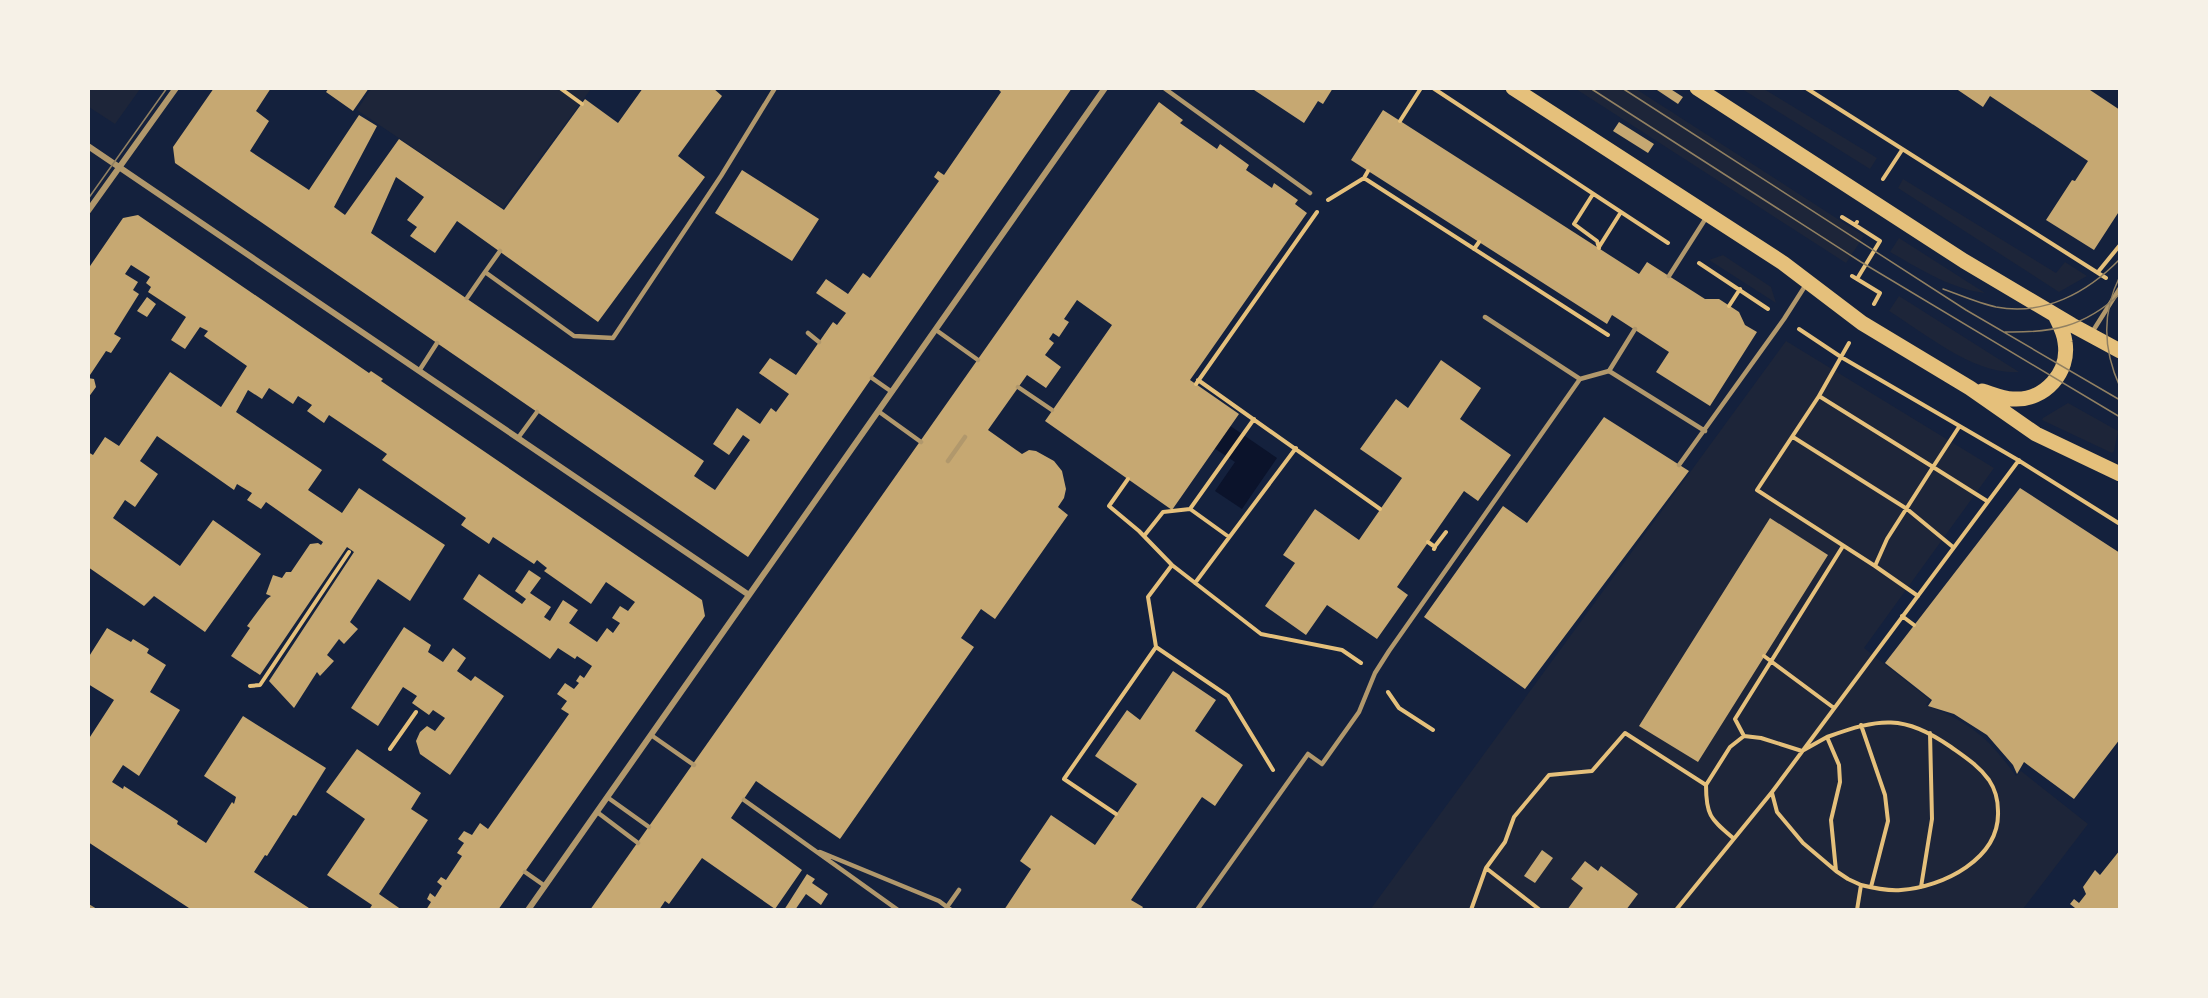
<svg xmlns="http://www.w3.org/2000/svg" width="2208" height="998" viewBox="0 0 2208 998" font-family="Overpass,sans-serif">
<rect width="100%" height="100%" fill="#14213d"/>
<path fill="#1d2539" d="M88 89 89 88 140 89 115 124 89 107Z
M371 89H591L503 208 357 110Z
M1576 89H1636L1864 236 1846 263Z
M1742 89H1764L1877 158 1870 169Z
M1903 179 2056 273 2065 262 2087 276 2059 292 1898 188Z
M1899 238 1985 293C1951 289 1920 269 1890 252Z
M1723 255 1771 287 1776 303 1709 260Z
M1899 296 2019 372C1974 375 1926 334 1889 311Z
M1786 341 1994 468 1864 648 1930 700 1926 705C1971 723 1989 738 2016 776L2021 771 2088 824 2023 909 1370 910Z
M2068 403 2118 431 2114 451 2112 453 2042 420 2043 418Z"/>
<path fill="#0b132b" d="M1223 421 1277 458 1242 509 1215 491 1235 462 1208 444Z"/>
<path fill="#c6a872" d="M214 88H271L256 111 269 121 250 151 309 190 359 115 377 126 334 207 345 215 399 139 504 210 585 99 618 123 643 88H713L722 96 678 156 705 177 598 322 457 221 435 253 410 236 417 227 407 220 424 197 396 177 371 233 704 461 694 476 715 490 750 440 743 435 729 455 713 444 737 408 760 424 771 408 776 412 789 394 759 373 770 358 796 375 833 322 837 325 846 313 816 293 826 279 848 294 863 273 870 278 939 181 934 177 938 171 944 175 1001 92 997 88H1072L748 557 175 163 173 147Z
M329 88H369L353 111 326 92Z
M1251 88H1333L1323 104 1318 101 1304 123Z
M1654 88H1669L1683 97 1678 104Z
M1955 88H2087L2120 110V210L2094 250 2046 220 2072 180 2075 181 2088 161 1990 96 1983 107Z
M1159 102 1183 120 1180 123 1217 149 1220 144 1249 165 1246 170 1272 188 1274 183 1298 200 1295 204 1307 213 1190 380 1239 414 1172 510 1045 421 1112 325 1077 300 1064 319 1069 322 1059 337 1053 333 1049 339 1054 343 1045 355 1061 367 1046 388 1027 375 988 430 1022 454 1029 450 1036 451 1054 461 1062 471 1066 489 1064 498 1058 507 1068 515 995 619 981 609 961 638 974 647 840 839 756 781 731 818 802 870 775 909 702 858 669 904 665 901 659 910H590Z
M1383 110 1639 274 1647 262 1705 299H1719L1739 312 1745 325 1757 332 1710 406 1656 372 1669 352 1612 315 1607 324 1351 160Z
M1619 122 1654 144 1648 153 1613 131Z
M742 170 819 219 792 261 715 213Z
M138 215 369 373 371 371 383 379 381 381 702 600 705 616 498 910H426L431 902 427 899 430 893 435 897 442 886 437 882 441 877 446 880 462 856 457 853 464 843 458 839 464 831 472 835 480 823 488 829 569 714 561 709 567 701 557 694 565 683 574 689 579 683 576 681 580 675 584 678 592 666 577 656 575 659 558 648 550 659 463 599 479 574 522 604 526 599 515 591 529 570 541 578 530 593 551 607 544 617 550 621 563 600 578 610 569 623 597 642 607 628 613 633 620 623 612 618 620 606 628 611 635 602 606 582 591 604 544 571 547 568 537 560 534 564 493 537 489 544 461 525 466 518 382 460 387 454 329 415 324 423 307 411 312 405 298 396 293 404 269 388 262 399 248 390 236 412 322 470 308 490 342 513 359 488 445 545 410 601 378 579 350 622 358 629 344 644 339 639 327 655 334 661 320 676 317 672 294 708 269 681 354 552 347 547 260 675 231 656 250 628 247 626 267 599 271 596 266 594 273 575 282 578 286 572H291L310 544 318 543 321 545 323 542 266 502 261 509 247 500 252 493 237 484 234 490 157 436 140 461 158 474 135 507 125 500 113 518 180 566 213 520 261 554 205 632 154 596 144 606 88 567V452L93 455 105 437 119 446 170 372 221 407 247 366 204 336 208 331 200 327 185 349 171 340 186 317 148 292 151 287 146 283 150 277 131 265 125 274 138 282 133 290 139 294 114 334 121 338 111 353 106 351 88 378V269L123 218Z
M147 297 156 304 147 317 137 311Z
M1441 360 1481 388 1460 419 1511 455 1478 501 1464 491 1397 587 1408 595 1377 639 1327 605 1306 635 1265 606 1295 563 1283 555 1315 509 1359 540 1402 478 1360 449 1396 399 1408 408Z
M88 378 94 379 96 387 88 398Z
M1604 417 1689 471 1525 689 1424 617 1503 506 1527 523Z
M2020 488 2120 553V739L2074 799 2024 762 2017 774 2013 765 1987 735 1954 714 1928 706 1932 700 1885 663Z
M1770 518 1828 555 1698 762 1639 726Z
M404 627 431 645 428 652 443 662 453 648 466 658 457 671 471 681 475 676 504 696 450 775 420 754 416 741 420 732 427 726 435 731 445 718 433 710 429 715 412 703 417 696 403 687 378 726 351 708Z
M107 628 131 642 133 639 149 649 147 653 166 665 150 692 180 710 139 776 123 765 112 782 123 789 124 786 169 815 178 821 177 824 206 843 232 802 234 804 236 797 204 776 243 716 326 768 296 816 293 815 267 856 265 855 254 872 312 910H192L88 842V740L114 700 88 684V658Z
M1173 671 1216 700 1195 731 1243 765 1215 806 1202 797 1131 900 1143 907 1141 910H1004L1031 869 1020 861 1051 815 1095 845 1137 784 1095 756 1127 710 1140 720Z
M357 749 421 793 411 809 428 820 379 894 402 910H369L372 905 327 875 365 819 326 792Z
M1542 850 1553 858 1535 883 1524 876Z
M2120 850V910H2074L2075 908 2070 904 2074 899 2079 903 2086 894 2083 887 2095 870 2100 875Z
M1585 861 1598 871 1601 866 1638 894 1626 910H1567L1583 888 1571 879Z
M807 874 815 879 812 883 828 894 821 905 806 894 795 910H784Z"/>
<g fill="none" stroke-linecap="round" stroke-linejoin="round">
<path stroke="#e5c07b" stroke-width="4" d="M560 88 582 104
M1433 88 1668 243
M1806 88 2106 278
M1400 121 1421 88
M1364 178 1608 335
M1883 179 1902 150
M1593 194 1574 224 1597 241 1599 248
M1328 200 1364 178 1368 171
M1842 217 1855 225
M1857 222 1855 225 1880 241 1857 279 1880 293 1874 304
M1599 247 1621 212
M1474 249 1479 242
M1699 263 1768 309
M2098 272 2120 245
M1852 276 1857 279
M1729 306 1740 289
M1799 329 1841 357 2018 460 2120 524
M1849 343 1819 396 1933 467 1887 539 1875 566 1918 596
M1198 380 1380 509
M1196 384 1317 212
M1819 396 1757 490 1875 566
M1959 427 1933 467 1987 501
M1793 437 1907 509 1953 547
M1128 479 1109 506 1139 531 1172 565 1261 634 1342 650 1361 663
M1144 536 1163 512 1190 509
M1229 537 1190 509 1254 419
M1428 542 1435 547 1434 549
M1436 545 1446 532
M1195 583 1296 448
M1902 616 1914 625
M1156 647 1148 597 1172 565
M1764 656 1834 708
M250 686 260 685 349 552
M1388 692 1399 708 1433 730
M1861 725 1885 795 1888 821 1871 887
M1744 736 1735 719 1843 546
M390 749 416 712
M1706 785 1730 747 1744 736 1761 738 1802 751 1827 737
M1772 793 1777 812 1803 843 1836 871 1848 879 1861 885 1857 910
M1116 814 1064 779 1156 647 1228 696 1273 770
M1836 871 1831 820 1840 782 1839 765 1827 737C1880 718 1903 714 1951 747 1965 757 1979 766 1989 780 1995 789 1998 801 1998 811 2000 859 1943 887 1901 890 1888 891 1873 888 1861 885
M1921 887 1932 819 1930 733
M1471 910 1486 868
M1540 910 1486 868 1505 842 1514 817 1549 775 1592 771 1625 733 1706 785C1706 816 1711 819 1733 838
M1676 910 1772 792 2019 460"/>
<path stroke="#b1986c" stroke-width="4.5" d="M1164 88 1310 193
M485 272 500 251
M1669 276 1706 218
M467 298 485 272 574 336 613 338 721 176 775 88
M1485 317 1580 379
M936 330 978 360
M808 333 819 342
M2091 334 2120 288
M419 371 437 343
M1609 371 1635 329
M872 378 892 392
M1018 387 1052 410
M878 411 921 442
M518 438 537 412
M948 461 965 437
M1679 465 1784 319 1807 283
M651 735 694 765
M607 797 649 827
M744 800 898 910
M597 812 638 843
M820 852 939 901 951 910
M525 872 545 886
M947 907 959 890
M1197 910 1308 754 1322 764 1359 712 1375 673 1389 651 1580 379 1609 371 1705 431"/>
<path stroke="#b1986c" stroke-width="6" d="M88 146 749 595
M88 211 176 88
M88 907 93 910
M528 910 1105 88"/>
<path stroke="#e5c07b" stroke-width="15" d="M1513 88 1783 263 1862 323 1970 388 2036 434 2120 474
M1697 88 1964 261 2072 325 2120 351
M1982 391C1992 394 2003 399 2013 399 2045 401 2070 372 2065 342 2064 332 2059 324 2055 315"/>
<path stroke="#918062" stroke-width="1.5" d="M1590 88 1861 262 2120 417
M1622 88 1966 310 2120 400
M88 199 167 88
M2120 276C2102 312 2103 350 2120 387
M1943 289C1960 295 1978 303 1996 307 2044 316 2087 293 2120 259
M2005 332C2052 333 2084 327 2120 294"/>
</g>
<rect width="2208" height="998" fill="none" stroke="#f6f1e7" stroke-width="180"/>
</svg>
